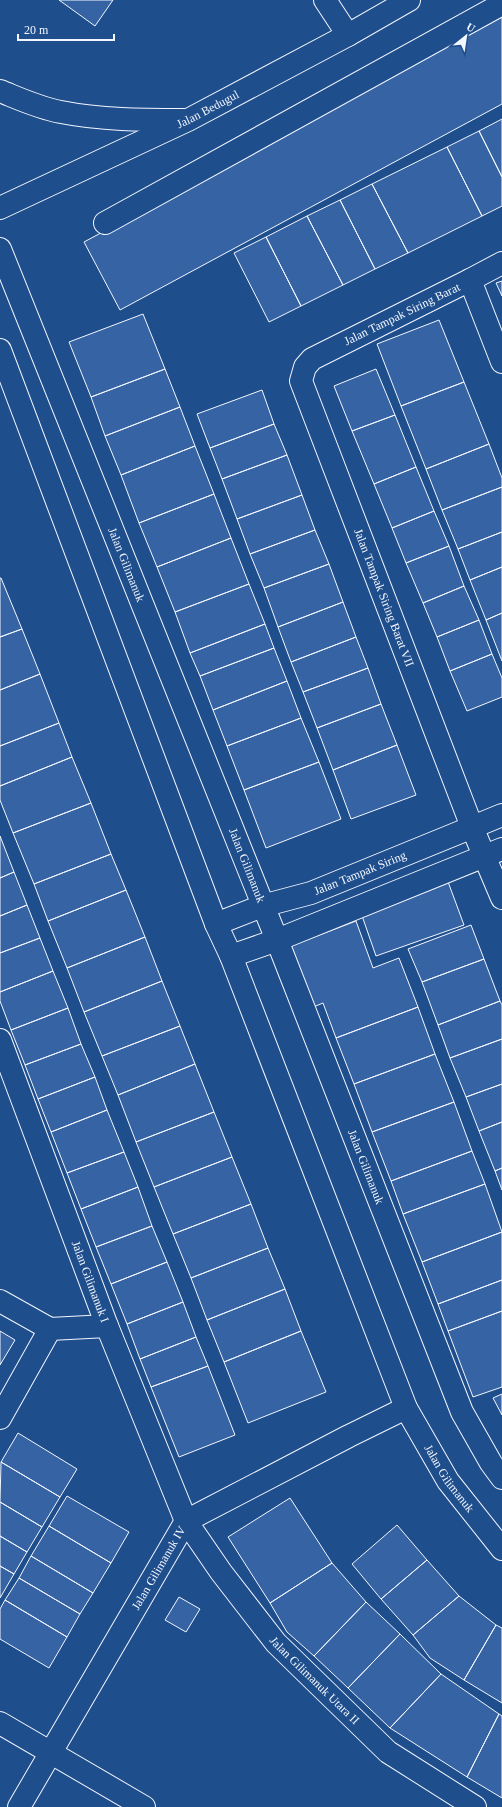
<svg xmlns="http://www.w3.org/2000/svg" width="502" height="1807" viewBox="0 0 502 1807" font-family="Georgia,serif">
<rect width="100%" height="100%" fill="#1f4e8c"/>
<path fill="#3563a3" stroke="#f2f6ff" d="M59 0H113L95 26Z
M502 17V104L120 310 84 242Z
M502 119V177L479 131Z
M479 131 502 177V206L482 216 447 147Z
M447 147 482 216 408 253 372 184Z
M372 184 408 253 375 269 340 200Z
M340 200 375 269 343 285 307 216Z
M307 216 343 285 301 306 266 237Z
M266 237 301 306 269 322 234 253Z
M502 281V296L496 283Z
M143 314 165 369 91 397 69 342Z
M439 320 464 382 401 406 377 344Z
M165 369 180 407 105 436 91 397Z
M376 369 395 415 352 431 334 386Z
M464 382 489 444 426 469 401 406Z
M262 390 274 424 210 448 197 414Z
M180 407 195 446 121 475 105 436Z
M395 415 416 467 374 484 352 431Z
M274 424 287 455 222 479 210 448Z
M489 444 502 478V487L442 510 426 469Z
M195 446 214 494 139 523 121 475Z
M287 455 302 495 237 519 222 479Z
M416 467 434 511 392 528 374 484Z
M502 487V532L458 549 442 510Z
M214 494 231 538 157 567 139 523Z
M302 495 315 530 250 554 237 519Z
M434 511 449 546 406 563 392 528Z
M315 530 329 564 264 588 250 554Z
M502 532V567L470 580 458 549Z
M231 538 249 584 175 612 157 567Z
M449 546 464 586 423 603 406 563Z
M329 564 343 602 278 627 264 588Z
M502 567V613L486 620 470 580Z
M0 578H1L22 629 0 637Z
M249 584 265 624 190 653 175 612Z
M464 586 479 620 437 637 423 603Z
M343 602 356 637 291 662 278 627Z
M502 613V661L486 620Z
M479 620 492 654 450 671 437 637Z
M265 624 274 648 200 676 190 653Z
M22 629 40 674 0 690V637Z
M356 637 368 668 303 692 291 662Z
M274 648 287 681 213 710 200 676Z
M492 654 502 678V697L467 711 450 671Z
M368 668 381 704 317 728 303 692Z
M40 674 59 723 0 746V690Z
M287 681 301 718 227 746 213 710Z
M381 704 397 745 333 770 317 728Z
M301 718 319 762 244 790 227 746Z
M59 723 72 757 0 786V746Z
M397 745 416 795 351 819 333 770Z
M72 757 91 803 13 833 0 800V786Z
M319 762 341 819 266 848 244 790Z
M91 803 111 854 34 884 13 833Z
M0 836 14 872 0 878Z
M111 854 126 890 48 921 34 884Z
M14 872 27 905 0 916V878Z
M447 879 464 925 376 956 360 910Z
M126 890 145 937 67 968 48 921Z
M27 905 40 938 0 953V916Z
M356 921 373 968 399 958 418 1007 336 1038 323 1003 311 1008 288 947Z
M471 925 484 959 422 982 408 949Z
M145 937 162 981 84 1012 67 968Z
M40 938 53 971 0 992V953Z
M484 959 500 1001 438 1025 422 982Z
M53 971 68 1008 11 1030 0 1001V992Z
M162 981 180 1026 102 1056 84 1012Z
M500 1001 502 1005V1039L450 1058 438 1025Z
M418 1007 435 1054 354 1084 336 1038Z
M68 1008 81 1044 25 1065 11 1030Z
M180 1026 195 1064 118 1095 102 1056Z
M502 1039V1084L466 1097 450 1058Z
M81 1044 95 1077 38 1099 25 1065Z
M435 1054 454 1102 372 1132 354 1084Z
M195 1064 214 1112 136 1142 118 1095Z
M95 1077 107 1110 51 1132 38 1099Z
M502 1084V1122L479 1131 466 1097Z
M454 1102 472 1151 391 1181 372 1132Z
M107 1110 124 1152 67 1173 51 1132Z
M214 1112 232 1157 154 1187 136 1142Z
M502 1122V1168L495 1171 479 1131Z
M472 1151 485 1184 403 1214 391 1181Z
M124 1152 138 1187 81 1209 67 1173Z
M232 1157 251 1204 173 1234 154 1187Z
M502 1168V1190L495 1171Z
M485 1184 502 1232 422 1262 403 1214Z
M138 1187 152 1226 96 1247 81 1209Z
M251 1204 268 1248 191 1278 173 1234Z
M152 1226 167 1262 111 1284 96 1247Z
M502 1232V1280L438 1304 422 1262Z
M268 1248 285 1289 207 1320 191 1278Z
M167 1262 183 1302 127 1324 111 1284Z
M502 1280V1311L448 1331 438 1304Z
M285 1289 301 1331 224 1362 207 1320Z
M183 1302 196 1337 140 1359 127 1324Z
M502 1311V1387L473 1397 448 1331Z
M0 1331 15 1340 0 1365Z
M301 1331 326 1392 248 1423 224 1362Z
M196 1337 208 1366 151 1387 140 1359Z
M208 1366 235 1435 179 1457 151 1387Z
M502 1394V1415L493 1398Z
M18 1433 77 1469 60 1497 1 1462Z
M1 1462 60 1497 42 1527 0 1502Z
M67 1496 129 1532 111 1563 49 1526Z
M290 1498 332 1563 270 1603 228 1537Z
M0 1502 42 1527 27 1552 0 1536Z
M397 1525 427 1560 381 1599 352 1564Z
M49 1526 111 1563 93 1593 31 1556Z
M0 1536 27 1552 14 1574 0 1566Z
M31 1556 93 1593 80 1614 19 1578Z
M427 1560 459 1596 413 1635 381 1599Z
M332 1563 366 1602 314 1656 287 1632 270 1603Z
M0 1566 14 1574 0 1598Z
M19 1578 80 1614 67 1637 5 1600Z
M459 1596 496 1625 464 1680 430 1658 413 1635Z
M179 1597 200 1609 186 1632 165 1620Z
M5 1600 67 1637 49 1668 0 1639V1609Z
M366 1602 400 1634 348 1688 314 1656Z
M496 1625 502 1628V1703L464 1680Z
M400 1634 441 1674 390 1728 348 1688Z
M441 1674 499 1714 467 1777 390 1728Z
M499 1714 502 1716V1798L467 1777Z"/>
<g fill="none" stroke-linecap="round" stroke-linejoin="round">
<defs>
<g id="minor">
<path d="M325 0 348 35"/>
<path d="M0 91C20 99 39 108 61 112 101 120 142 120 183 120"/>
<path id="s1" d="M0 208 188 120 348 35 409 0"/>
<path d="M105 223 502 4"/>
<path id="s2" d="M0 249 277 940 462 1412 491 1463 502 1478"/>
<path id="s3" d="M502 263 470 280 312 359 305 367 301 381 472 827 502 898"/>
<path d="M470 280 502 362"/>
<path id="s4" d="M0 350 216 924 231 956 406 1408 448 1481 502 1549"/>
<path id="s5" d="M216 924 262 906 311 893 502 815"/>
<path d="M231 956 277 940 502 849"/>
<path id="s6" d="M0 1040 107 1326 186 1521 221 1572 276 1643 388 1752 475 1807"/>
<path d="M0 1301 50 1329 107 1326"/>
<path d="M0 1418 50 1329"/>
<path d="M0 1723 144 1807"/>
<path id="s7" d="M19 1807 186 1521 349 1436 406 1408"/>
</g>
</defs>
<use href="#minor" stroke="#f2f6ff" stroke-width="24"/>
<use href="#minor" stroke="#1f4e8c" stroke-width="22"/>
</g>
<g text-anchor="middle" dominant-baseline="central" stroke-width="3" stroke-linejoin="round" paint-order="stroke">
<g font-size="12" fill="#f2f6ff" stroke="#1f4e8c">
<text stroke="none"><textPath href="#s1" startOffset="230">Jalan Bedugul</textPath></text>
<text transform="translate(402 314) rotate(-26)">Jalan Tampak Siring Barat</text>
<text stroke="none"><textPath href="#s2" startOffset="340">Jalan Gilimanuk</textPath></text>
<text stroke="none"><textPath href="#s3" startOffset="470">Jalan Tampak Siring Barat VII</textPath></text>
<text stroke="none"><textPath href="#s2" startOffset="664">Jalan Gilimanuk</textPath></text>
<text stroke="none"><textPath href="#s5" startOffset="153">Jalan Tampak Siring</textPath></text>
<text stroke="none"><textPath href="#s2" startOffset="988">Jalan Gilimanuk</textPath></text>
<text stroke="none"><textPath href="#s6" startOffset="258">Jalan Gilimanuk I</textPath></text>
<text stroke="none"><textPath href="#s4" startOffset="1216">Jalan Gilimanuk</textPath></text>
<text stroke="none"><textPath href="#s7" startOffset="277">Jalan Gilimanuk IV</textPath></text>
<text stroke="none"><textPath href="#s6" startOffset="721">Jalan Gilimanuk Utara II</textPath></text>
</g>
</g>
<g transform="translate(466 36) rotate(30)" stroke="#1f4e8c" stroke-width="3" paint-order="stroke">
<path d="M0-3L7 15L0 10L-7 15Z" fill="#f2f6ff"/>
<text y="-6" font-size="11" font-weight="bold" text-anchor="middle" fill="#f2f6ff">U</text>
</g>
<path d="M18 34v6h96v-6" fill="none" stroke="#f2f6ff" stroke-width="2"/>
<text x="24" y="34" font-size="12" fill="#f2f6ff" stroke="#1f4e8c" stroke-width="3" paint-order="stroke">20 m</text>
</svg>
